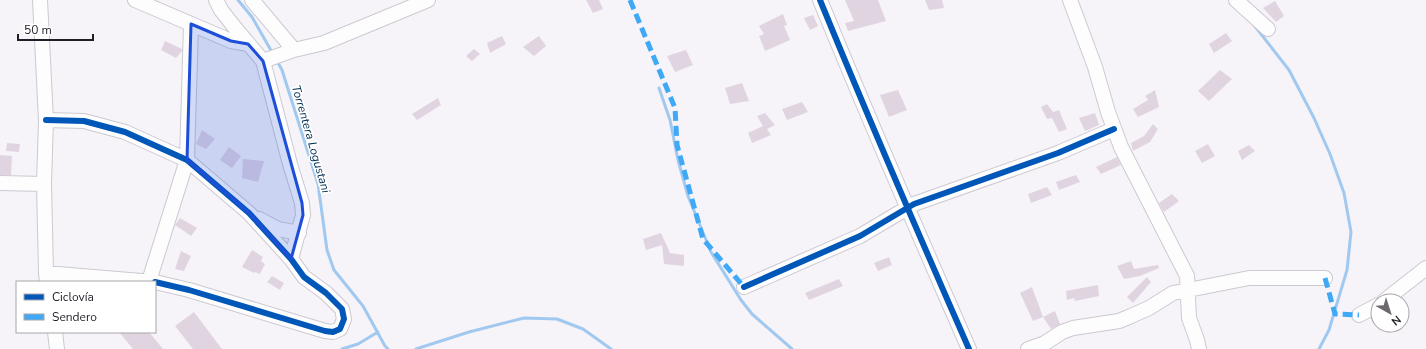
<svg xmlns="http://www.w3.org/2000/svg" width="1426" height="349" viewBox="0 0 1426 349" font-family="'Nunito Sans',sans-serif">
<rect width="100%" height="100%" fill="#f6f4f9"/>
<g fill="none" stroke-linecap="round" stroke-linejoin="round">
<path stroke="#a1c9f0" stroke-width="3" d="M238 0 252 17 273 54
M1254 25 1289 70 1314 118 1330 154 1344 193 1351 232 1347 270 1329 330 1319 349
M277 61 282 70 318 184 327 250 334 270 363 306 385 346 388 349
M659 88 670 120 678 160 688 196 711 252 741 300 752 314 792 349
M342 349 358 344 378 332
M416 349 469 332 524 318 557 319 583 329 611 349"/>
</g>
<path fill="#e1d4e1" d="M586 0H599L603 9 593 13Z
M845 0H878L886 21 848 31 845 23 854 21Z
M925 0H942L944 8 929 10Z
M1275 1 1284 16 1276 22 1263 8Z
M783 14 787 25 784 26 790 40 765 51 759 36 764 34 759 26Z
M813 15 818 26 810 30 804 18Z
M1226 33 1232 41 1214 53 1209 44Z
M502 36 506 44 490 53 487 43Z
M539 36 546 46 534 56 523 47Z
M165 41 182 49V51L176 58 161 50Z
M474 49 480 54 472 61 466 56Z
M686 50 693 65 675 72 667 56Z
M1220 70 1232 79 1209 101 1198 91Z
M742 83 749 101 730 104 725 88Z
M898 90 907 110 889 117 880 95Z
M1155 90 1159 107 1138 117 1133 109 1148 100 1145 96Z
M438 98 441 105 417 120 412 114Z
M802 102 808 112 787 120 782 109Z
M1047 104 1053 112 1059 110 1067 129 1059 132 1052 118 1047 119 1041 107Z
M765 113 775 125 767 129 771 135 752 143 748 133 763 126 757 116Z
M1095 113 1099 125 1085 131 1079 118Z
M1153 124 1158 129 1150 142 1133 151 1131 143 1144 136Z
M202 130 215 139 206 149 196 144Z
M7 143 20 144 19 152 6 151Z
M1208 144 1215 156 1202 163 1195 151Z
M1249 145 1255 151 1242 160 1238 151Z
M229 147 241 156 232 168 220 160Z
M0 155 12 156 11 175H0Z
M1117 157 1121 165 1101 174 1096 167Z
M243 159 264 161 258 182 242 178Z
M1076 175 1080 182 1059 190 1056 182Z
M1047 187 1052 195 1031 203 1028 194Z
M1172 194 1179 201 1164 212 1159 203Z
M180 218 197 228 191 236 175 225Z
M661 233 670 253 684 255V266L664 264 662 245 646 250 643 239Z
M252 250 263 257 261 261 265 264 260 274 255 272 254 273 242 267Z
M181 251 191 256 184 271 175 269Z
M889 257 892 265 878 271 874 263Z
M1131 261 1134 269 1158 265 1159 268 1140 276 1124 279 1117 266Z
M272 276 284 283 280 290 267 282Z
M1147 277 1151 282 1133 303 1127 297Z
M839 279 843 286 809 300 805 293Z
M1098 285 1099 296 1075 301 1074 298 1067 300 1066 291Z
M1032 287 1043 317 1033 321 1020 293Z
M1055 311 1060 324 1051 329 1043 317Z
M194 312 222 349H193L175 326Z
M119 332H149L163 349H133Z"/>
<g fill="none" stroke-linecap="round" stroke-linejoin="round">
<defs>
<path id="minor" d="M40 0 46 120 44 184 46 273 47 282
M135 0 231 41 248 44
M216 0 221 10 236 29 263 61 290 164 302 203 303 215 291 259
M252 0 294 50
M820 0C868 117 918 233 969 349
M1070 0 1095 67 1108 112 1121 147 1187 276 1189 318 1197 340 1199 349
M1236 0 1268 29
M263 61 294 50 324 43 428 0
M46 120 84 121 125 132 187 160 249 213 291 259 304 277 326 293 342 309 344 319 340 329 333 332 325 331 189 290 155 282
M0 183 44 184
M259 219 278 229 299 233
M46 273 153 282
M149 281 187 160 191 24
M744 287 860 236 914 204 1058 153 1114 129
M1384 301 1426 268
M1359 315 1378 305
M55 332 57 349
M1028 349 1045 343 1062 332 1073 328 1119 321 1131 316 1149 308 1173 293 1249 278H1325"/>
</defs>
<use href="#minor" stroke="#ccc9d0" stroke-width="16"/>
<use href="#minor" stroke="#fefdfe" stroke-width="14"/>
<path stroke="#3fa9f5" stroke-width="5" stroke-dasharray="10 5" stroke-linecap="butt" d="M630 0 675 108 677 145 703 239 744 287
M1325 278 1335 314 1359 315"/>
<defs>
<path id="cycleway" d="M820 0C868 117 918 233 969 349
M46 120 84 121 125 132 187 160 249 213 291 259 304 277 326 293 342 309 344 319 340 329 333 332 325 331 189 290 155 282
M744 287 860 236 914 204 1058 153 1114 129"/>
</defs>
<use href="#cycleway" stroke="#fff" stroke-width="8"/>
<use href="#cycleway" stroke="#0057b8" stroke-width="6"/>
</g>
<path fill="#1d4ed8" fill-opacity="0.2" stroke="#1d4ed8" stroke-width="3" stroke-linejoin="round" d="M191 24 231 41 248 44 263 61 302 203 303 215 291 259 249 213 187 160Z"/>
<g text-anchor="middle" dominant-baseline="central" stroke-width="3.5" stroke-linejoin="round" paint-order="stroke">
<g font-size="12" font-style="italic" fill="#002e4f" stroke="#fff">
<text transform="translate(311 139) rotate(74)">Torrentera Logustani</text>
</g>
</g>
<rect x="16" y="281" width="140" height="52" fill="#ffffff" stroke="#a6a5a9"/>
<rect x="24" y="294" width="20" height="6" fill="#0057b8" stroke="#a6a5a9"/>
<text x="52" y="301" font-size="12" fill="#211d27">Ciclovía</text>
<rect x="24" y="314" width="20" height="6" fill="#3fa9f5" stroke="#a6a5a9"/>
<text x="52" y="321" font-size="12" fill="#211d27">Sendero</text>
<g transform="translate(1390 313) rotate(141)"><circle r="19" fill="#ffffff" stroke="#a6a5a9"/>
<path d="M0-3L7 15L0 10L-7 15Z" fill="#6c6870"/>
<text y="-6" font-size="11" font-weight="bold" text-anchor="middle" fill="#211d27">N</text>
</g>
<path d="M18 34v6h75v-6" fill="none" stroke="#211d27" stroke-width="2"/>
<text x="24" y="34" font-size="12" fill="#211d27" stroke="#ffffff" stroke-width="3" paint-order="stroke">50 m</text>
</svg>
